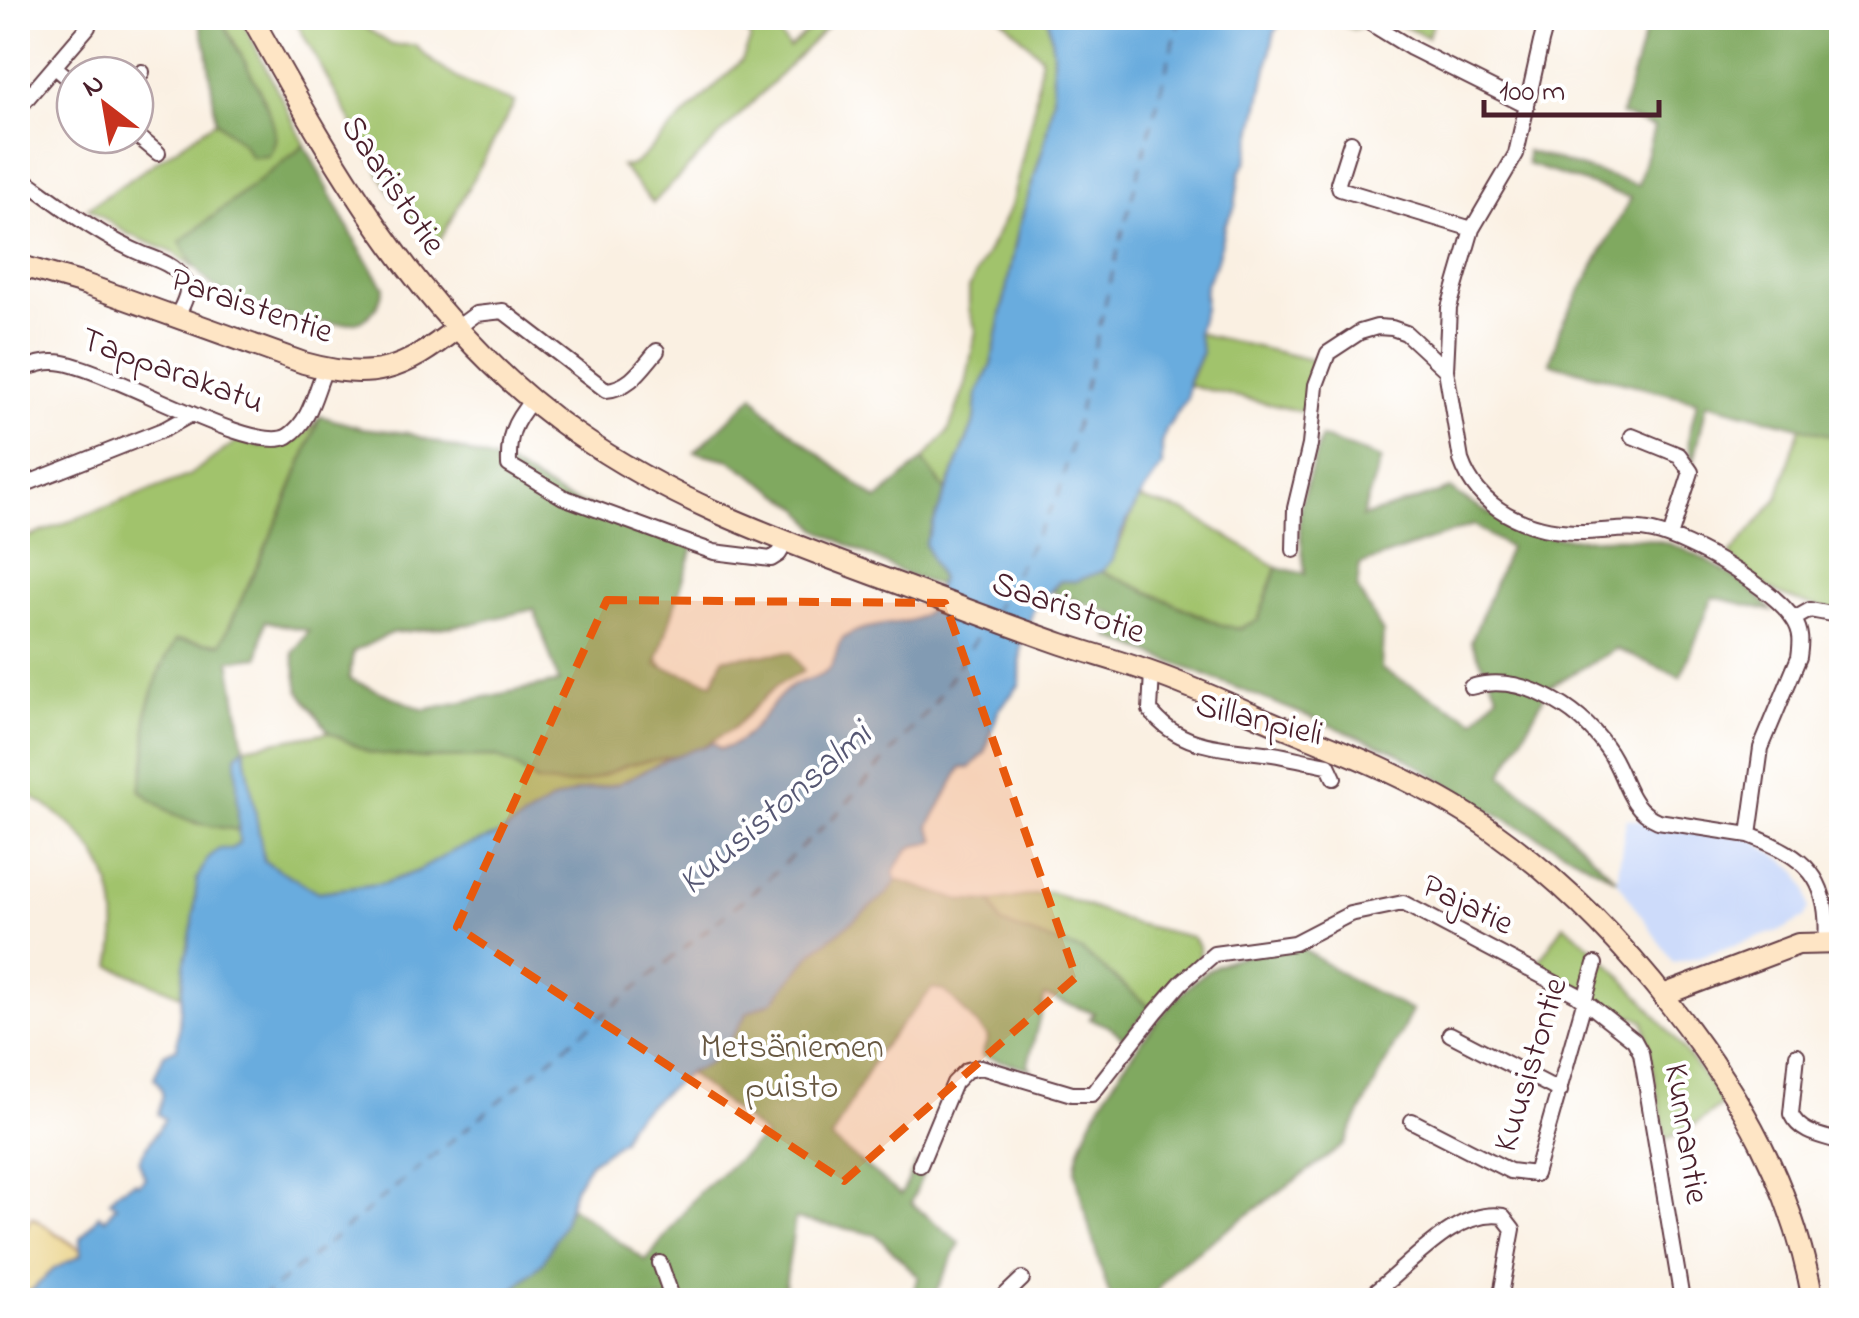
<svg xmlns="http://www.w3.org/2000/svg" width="1859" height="1318" viewBox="0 0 1859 1318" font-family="'Indie Flower',sans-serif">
<rect width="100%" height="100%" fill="#fff"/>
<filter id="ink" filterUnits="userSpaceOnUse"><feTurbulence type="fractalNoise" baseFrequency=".01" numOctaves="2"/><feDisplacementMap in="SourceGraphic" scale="20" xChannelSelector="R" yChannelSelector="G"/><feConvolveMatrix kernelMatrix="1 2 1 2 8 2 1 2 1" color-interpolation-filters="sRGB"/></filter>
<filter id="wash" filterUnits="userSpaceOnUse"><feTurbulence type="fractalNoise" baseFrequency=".0048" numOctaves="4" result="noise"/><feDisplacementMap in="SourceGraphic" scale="40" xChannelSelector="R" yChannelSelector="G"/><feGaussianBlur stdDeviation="2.25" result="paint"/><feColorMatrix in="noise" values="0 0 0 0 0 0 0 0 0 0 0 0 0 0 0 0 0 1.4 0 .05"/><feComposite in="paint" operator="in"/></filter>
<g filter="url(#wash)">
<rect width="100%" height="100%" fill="#faf0e2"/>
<path fill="#cddbfa" d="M1626 819 1749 837 1796 869 1807 890 1809 908 1804 918 1784 929 1698 957 1673 962 1617 880Z"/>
<path fill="#a1c36c" stroke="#76714c" stroke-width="2.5" d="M220 18H241L305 145 181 242 193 268 174 253 128 234 88 208 216 121 243 144 251 156 237 47Z
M294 18H351L392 45H415C442 74 477 91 515 102L436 247 392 195Z
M732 18H790L778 32 789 48 822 18H836L653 203 621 166H630L638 161 742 60 751 38Z
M1002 18H1048L1053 51V99L1044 145 1019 226 991 365 977 395 975 420 946 491 923 460 948 432 966 384 976 330 969 309V288L1011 206 1035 103 1041 56Z
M1327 18H1436L1427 37 1386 18 1353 29Z
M1197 333 1316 361 1307 391V413L1188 385 1202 352Z
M320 416 285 505 221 644 176 640 160 670 147 711 146 758 141 790 195 823 240 830 252 895 183 1006V996L111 966C129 880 92 828 18 789V541L188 476 239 440C277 453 295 450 320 416Z
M1800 427 1841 438V612C1790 600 1766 595 1730 555L1778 498Z
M1139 499 1187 512 1277 567 1259 620 1240 628 1223 626 1102 571C1119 553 1127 521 1139 499Z
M608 596 676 683 497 757 518 768 536 782H586L627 765 700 749 404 958 263 861 244 747 329 732 299 691 293 653 315 623 471 624 391 633 353 652 349 679 424 710 558 682Z
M1050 892 1132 923 1192 937 1199 947V958L1150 1007 1082 951 1001 924 992 902Z
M1564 925C1628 972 1676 1041 1724 1103L1689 1129 1666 1139 1644 1021 1636 1016C1612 1022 1557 982 1533 969Z"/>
<path fill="#80a960" stroke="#656446" stroke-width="2.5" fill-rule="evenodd" d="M198 18H220C234 43 278 114 275 141 274 146 271 151 269 156L251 157 243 144 216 121 207 50Z
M1649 18H1841V438L1707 403 1693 465 1688 440 1697 401 1550 363 1560 328 1631 198 1527 164V151L1638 185 1654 127 1621 115Z
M305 145 358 246 384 287C380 300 377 311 364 319 337 335 237 305 213 286 197 274 189 259 180 242Z
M754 395 767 412 877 500 923 460 946 491 925 544 940 579 938 586 907 575 817 529 802 509 730 460 695 452Z
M320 416 362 428 407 433 509 465 563 497 694 545 656 665 713 683 723 658 791 652 804 671 776 686 735 727 694 752 627 765 586 782 565 785 536 782 518 768 497 757 422 758 370 753 329 732 299 691 293 653 309 631 265 621 259 657 230 660 244 747 236 755 240 830C196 825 174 820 140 790L146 758 147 711 160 670 176 640 221 644 285 505ZM534 609 559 682 424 710 349 679 353 652 391 633 471 624Z
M1321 437 1381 459 1362 517 1451 489C1472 507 1519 530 1548 536 1580 542 1616 535 1648 539 1685 543 1750 582 1772 611L1713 597 1681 677 1616 649 1549 687 1502 775 1542 808 1617 880 1486 808 1395 751 1109 637 1118 616 1052 592 1060 581H1076L1102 571 1223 626 1240 628 1258 620 1277 567 1305 574 1299 523 1301 503ZM1473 525 1509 548 1471 642 1498 694 1475 720 1381 669 1383 633 1357 588 1360 565Z
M897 880 959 900 992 902 1001 924 1082 951 1150 1007 1124 1038 1110 1027 1090 1019 1094 1013 1045 996 1028 1064 1031 1069 982 1056 988 1037 946 992 933 988 878 1052 831 1139 901 1195 916 1164 925 1169 911 1203 960 1243 932 1300H919L914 1288 919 1277 875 1234 795 1219 783 1300H502C529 1279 558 1239 570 1206L646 1261 699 1192 765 1136 688 1073 706 1065 748 1012 773 1001 813 952 888 893Z
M1298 946 1353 981 1412 1011 1344 1145 1173 1269 1150 1300H1112C1105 1287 1075 1180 1076 1168 1081 1115 1165 999 1210 969 1234 953 1270 952 1298 946Z"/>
<path fill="#eeda9e" stroke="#9c7c64" stroke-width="2.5" d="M32 1217 84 1252 18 1300V1238Z"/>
<path fill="#69acde" stroke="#5a6684" stroke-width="2.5" d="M1048 18H1281L1282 22 1275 31 1247 161 1240 172 1235 207 1225 224 1217 260 1205 286 1204 309 1197 333 1202 352 1189 379 1187 398 1166 430 1162 444V466L1139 499 1121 533 1113 559 1102 571 1076 581H1060L1034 608 1021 643 1020 684 998 711 985 753 970 768H961L929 826 936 841C927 846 922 843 913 847 905 850 899 864 894 872L897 880 888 893 813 952 773 1001 748 1012 723 1051 706 1065 688 1073 639 1113 628 1124 622 1140 591 1162 575 1186 563 1224 543 1262 502 1300H21L54 1269 81 1255V1238L99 1215 105 1219 116 1205 110 1201 116 1192 135 1182 139 1184 145 1178 139 1162 141 1156 165 1119 158 1114C163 1098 166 1091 154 1078L164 1054 177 1048 184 965 193 923 197 879 208 858 219 849H231L239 843 236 755 244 747 264 861 318 892 385 883 418 871 455 850 499 835 551 801 578 791 617 784 672 757 713 743 720 749C751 744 765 707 788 689 801 678 817 681 828 670 839 660 834 645 845 637 871 619 916 629 930 608 935 600 937 588 940 579L925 544 975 420 977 395 991 365 1019 226 1044 145 1053 99V51Z"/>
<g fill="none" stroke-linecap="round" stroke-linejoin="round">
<path stroke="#69acde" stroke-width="4" d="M739 18 749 28 761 30 767 18"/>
<path stroke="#565773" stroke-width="2.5" stroke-dasharray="12 10" stroke-linecap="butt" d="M993 612 1059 494 1120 242 1180 18
M259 1300 763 883 840 811 933 705 983 627"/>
</g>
</g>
<g filter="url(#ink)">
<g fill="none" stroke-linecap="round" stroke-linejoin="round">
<defs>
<path id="street" d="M1362 18 1411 48 1527 106
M1556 18 1544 31 1541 42 1516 154 1472 229 1449 308 1446 370 1461 460C1478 509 1527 531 1576 532 1602 533 1627 526 1653 532 1690 540 1774 588 1794 620 1802 632 1801 643 1799 657L1761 748 1749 835C1806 857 1831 878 1826 942
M55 67 75 84
M135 81 142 72
M18 109 88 27
M135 134 158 153
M1351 142 1338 183 1340 189 1472 229
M18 175C59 204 98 236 145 255 159 260 176 266 184 280 192 291 182 305 177 317
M457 328 476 314 503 311 606 390C631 388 642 368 657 351
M18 371C30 367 42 361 55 362 101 363 253 457 288 436 311 421 315 391 325 369
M532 400C513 423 508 436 509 465L563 497 694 545 714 552 771 559 779 554 786 542
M1632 436 1679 455 1691 472 1670 537
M18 487 165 429 192 414
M1294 550 1295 508 1310 445 1316 385 1328 353 1360 332 1377 327 1392 328 1406 333 1446 370
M1794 619 1810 610 1842 616
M1152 672 1150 710C1179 750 1229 748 1273 754 1291 757 1309 762 1328 765L1334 778
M1471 687C1520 672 1578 707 1606 747 1626 773 1625 807 1658 821L1749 835
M1450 1034 1560 1091
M1797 1055 1791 1114C1800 1134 1822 1136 1842 1142
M1412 1121 1510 1171 1535 1174 1595 964
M920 1165 954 1083 967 1070 981 1067 1072 1094H1092L1156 1012 1181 983 1214 954 1294 943 1350 914 1403 903 1576 994 1634 1040 1641 1053 1682 1300
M660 1263 673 1300
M1000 1300 1022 1279
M1364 1300C1404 1274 1451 1208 1503 1216L1513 1229 1500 1300"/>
<path id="secondary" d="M252 18C338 172 427 330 575 433 668 498 767 535 872 574 935 597 998 622 1062 644 1092 654 1123 662 1153 673 1196 688 1238 708 1281 726 1353 755 1425 784 1490 829 1559 878 1620 940 1672 1007 1743 1098 1792 1186 1813 1300
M18 265 84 284 304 363C372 382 403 371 457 328
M1663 995 1798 944 1842 943"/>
</defs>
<use href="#street" stroke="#643e46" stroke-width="18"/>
<use href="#secondary" stroke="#643e46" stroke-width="24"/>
<use href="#street" stroke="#fff" stroke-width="14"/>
<use href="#secondary" stroke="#fee5c5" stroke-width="20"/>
</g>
</g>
<path fill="#e8590c" fill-opacity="0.2" stroke="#e8590c" stroke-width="8" stroke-dasharray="20 12" stroke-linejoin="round" d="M607 600 945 603 1076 977 844 1181 457 927Z"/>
<g text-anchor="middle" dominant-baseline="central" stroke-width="8" stroke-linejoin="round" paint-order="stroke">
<g font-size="35" fill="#4a1f2b" stroke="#fff">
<text transform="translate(392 186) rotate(56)">Saaristotie</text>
<text transform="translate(251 307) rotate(19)">Paraistentie</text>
<text transform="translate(172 372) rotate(20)">Tapparakatu</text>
<text transform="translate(1068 609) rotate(19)">Saaristotie</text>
<text transform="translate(1259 721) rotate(14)">Sillanpieli</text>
<text transform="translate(1467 906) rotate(26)">Pajatie</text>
<text transform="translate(1532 1065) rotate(-73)">Kuusistontie</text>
<text transform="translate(1685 1134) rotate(81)">Kunnantie</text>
</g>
<g font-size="35" fill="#685842" stroke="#fff">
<text x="792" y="1048">Metsäniemen<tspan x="792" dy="40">puisto</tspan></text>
</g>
<g font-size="38" font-style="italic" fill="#565773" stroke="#fff">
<text transform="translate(776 810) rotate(-41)">Kuusistonsalmi</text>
</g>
</g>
<rect width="1859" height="1318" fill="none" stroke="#fff" stroke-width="60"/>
<g transform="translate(105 105) rotate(329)"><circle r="48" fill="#ffffff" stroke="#b7a5aa" stroke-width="2.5"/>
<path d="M0-8L18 38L0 25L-18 38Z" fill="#c8321e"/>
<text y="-15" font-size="28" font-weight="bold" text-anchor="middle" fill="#4a1f2b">N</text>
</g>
<path d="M1484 100v15h175v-15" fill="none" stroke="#4a1f2b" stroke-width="5"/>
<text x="1499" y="100" font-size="30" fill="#4a1f2b" stroke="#ffffff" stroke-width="8" paint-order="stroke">100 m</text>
</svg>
